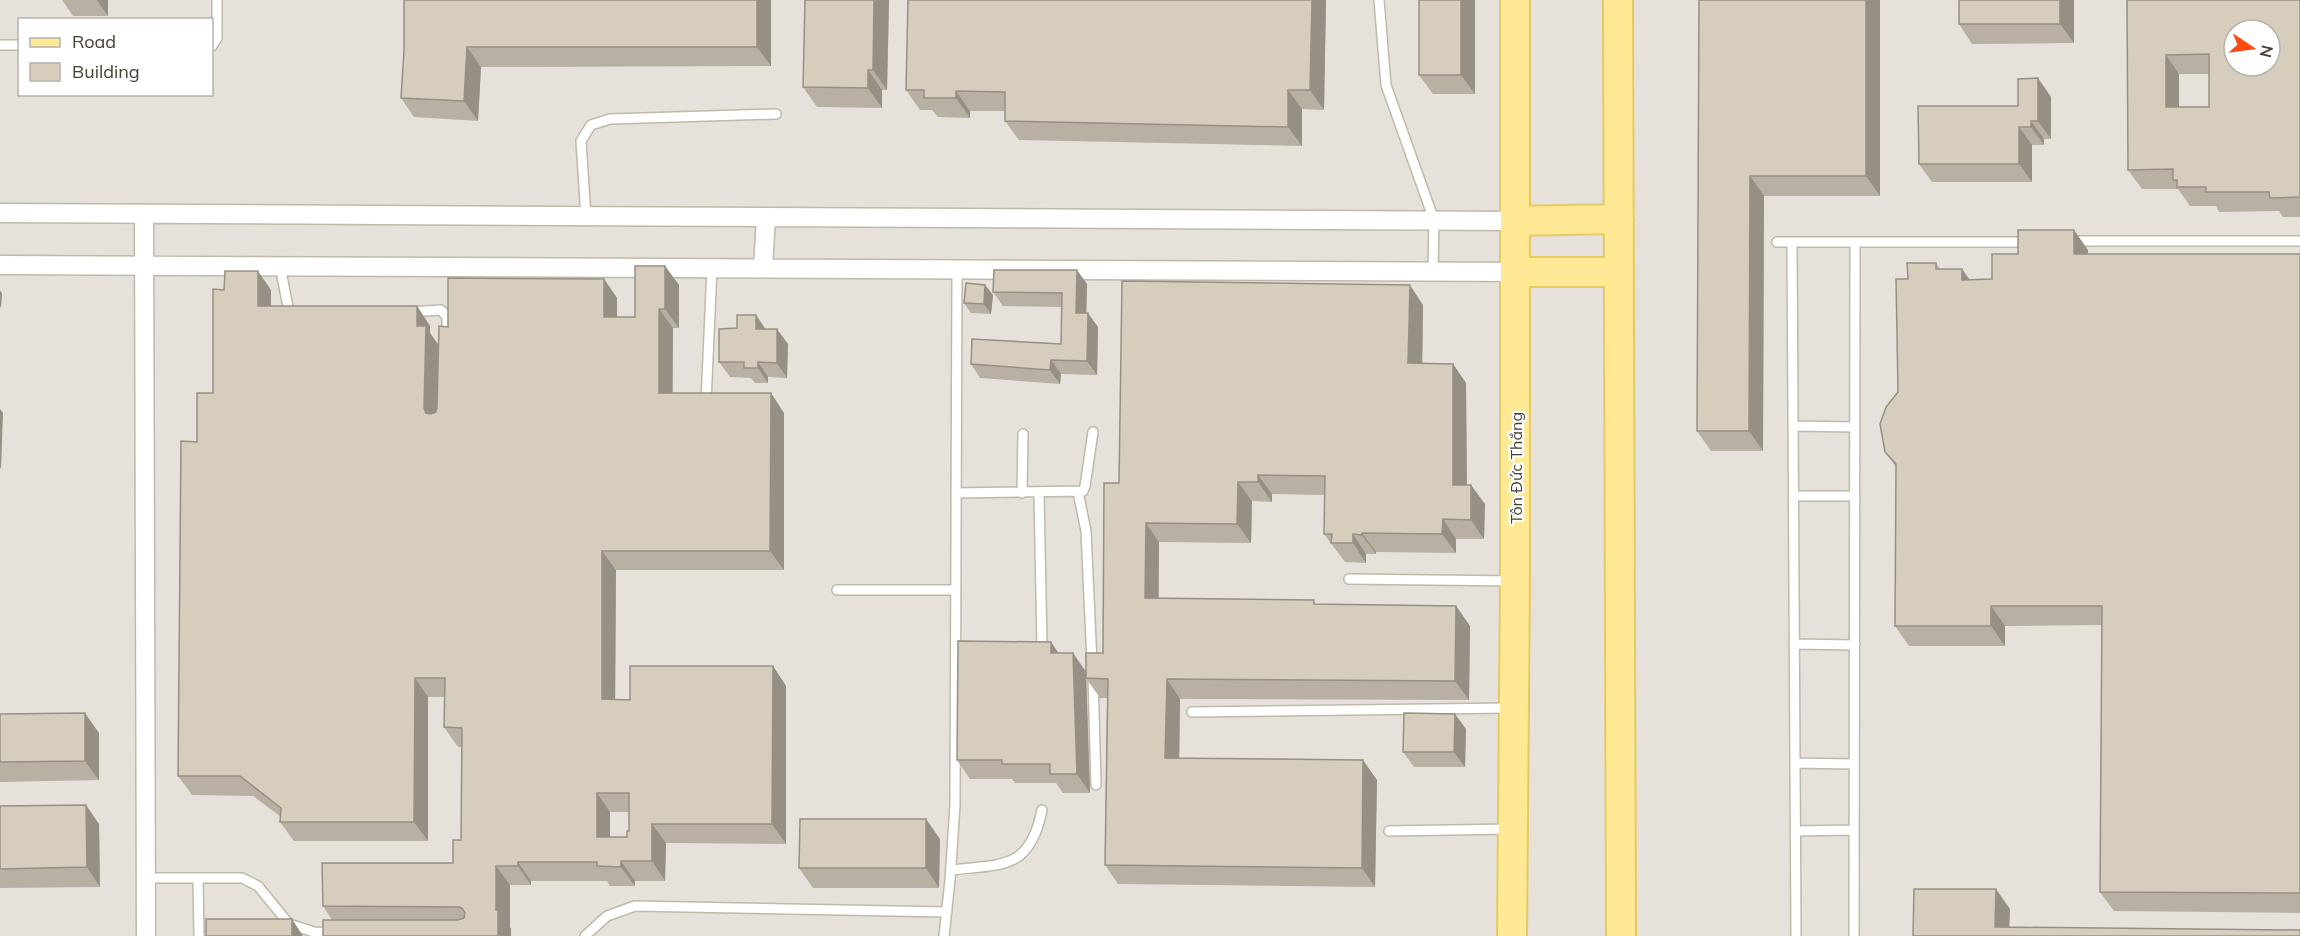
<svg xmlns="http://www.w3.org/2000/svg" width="2300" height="936" viewBox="0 0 2300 936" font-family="Mulish,sans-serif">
<rect width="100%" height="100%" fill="#f4f1e7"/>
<path fill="#e6e2db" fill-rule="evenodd" d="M0 0H2300V936H0ZM20 20H212V94H20ZM2234 30H2270V66H2234Z"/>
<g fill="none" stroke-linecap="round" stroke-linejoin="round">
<defs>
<path id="service" d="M1379 0 1386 85 1434 220 1433 272
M0 45H20
M212 46 217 38V0
M586 217 581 141 591 125 610 119 776 114
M2071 241H2300
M1777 242H2031
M1792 242 1796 936
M280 266 289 312 294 314
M409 312 441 310 447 317V337
M706 402 712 268
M1793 426 1855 427
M1078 492 1086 531 1092 663
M956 493 1083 491 1085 486 1093 432
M1022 493 1023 434
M1039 493 1042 648
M1793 496H1855
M1349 579 1513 581
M837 590H955
M1794 644 1855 645
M1093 676 1096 785
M1192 712 1511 708
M1795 763 1854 764
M1389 831 1510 829
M1795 831 1854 830
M951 870C1003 864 1030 870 1042 810
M146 878H242L258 886 289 924 314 932 335 933
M198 878 199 936
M585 936 607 916 635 906 947 912
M944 936 950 880 955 805 957 269
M1854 936 1855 242"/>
<path id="minor" d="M0 213 1516 221
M144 216 146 936
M0 265 1516 272
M763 268 766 218"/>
<path id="primary" d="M1618 0 1621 936
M1516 221 1619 219
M1516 272H1619
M1512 936 1515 581V0"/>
</defs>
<use href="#service" stroke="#bfb9a9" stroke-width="12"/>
<use href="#minor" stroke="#bfb9a9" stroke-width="21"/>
<use href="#primary" stroke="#e7c962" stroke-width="32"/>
<use href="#service" stroke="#fff" stroke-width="9"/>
<use href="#minor" stroke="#fff" stroke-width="18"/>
<use href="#primary" stroke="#ffe994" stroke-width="28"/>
</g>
<path fill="#b8b0a2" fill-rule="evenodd" d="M62 0H108V16H73Z
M404 0H771V66L481 67 478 121 414 117 401 98 404 51Z
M805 0H889L887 90H882V108L817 107 803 87Z
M1326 0 1324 110 1302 109V146L1019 140 1005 121V111H970V118L938 117 932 110H920L906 90Z
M1419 0H1475V94H1433L1419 75Z
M1699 0H1880V196H1764L1763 451H1711L1697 431Z
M1959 0H2074V43L1972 44 1959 24Z
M2127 0H2300V217H2283L2279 211 2219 212 2216 206H2190L2178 189H2142L2128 170ZM2179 74H2209V107H2179Z
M2051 97V139H2044V145H2032V182H1932L1919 164 2018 106Z
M2088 250V254H2300V913L2114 911 2100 892 2102 625 2005 626V646H1909L1895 626 1896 467 1885 452 1898 392 1908 279 1936 263 1940 269H1962L1969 279H1992L2018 254Z
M665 266 679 285V328H673V393L784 413V570H616L615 699 630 700 773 666 786 686V844L666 843 665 881H635V886H610L607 881H531V885H510V927L511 929 332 920 323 906 453 863 461 840 462 747H458L444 727 445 697H428V841H294L280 822 281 817 253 796 192 795 178 776 197 442 213 393 224 290H271V306H417L430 326V333L439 345 448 327 604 279 617 298V317H635ZM610 812H629V831L627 837H610Z
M1087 284 1086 313 1098 327 1097 375 1061 374 1060 384 980 378 971 364 1061 344 1062 307 1003 306 993 292Z
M985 285 993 295 991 314 971 313 964 303Z
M1423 305 1422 363 1453 364 1466 383 1467 485 1485 504 1484 539H1456V553L1376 552V554H1366V563L1345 562 1324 534 1325 495 1272 494V502L1252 501 1251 543 1159 542V598L1317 604 1456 606 1470 626 1469 700 1180 699 1179 758 1377 780 1375 887 1118 884 1105 865 1107 698H1100L1086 678 1103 653 1119 483Z
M756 315 765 329 788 344 787 378 768 377V383H755L751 378 730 377 719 362 737 328Z
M1059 653H1073L1086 672 1090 793H1063L1056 783H1015L1012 779H970L957 760Z
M0 714 99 733V780L0 782Z
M1466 729 1465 767H1414L1403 752Z
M0 806 99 824 100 887 0 888Z
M940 839 939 888H813L799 868Z"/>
<path fill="#969084" d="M97 0H108V16Z
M757 0H771V66L757 47Z
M874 0H889L887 90 873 70Z
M1312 0H1326L1324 110 1310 90Z
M1461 0H1475V94L1461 75Z
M1866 0H1880V196L1866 176Z
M2060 0H2074V43L2060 24Z
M467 47 481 67 478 121 464 101Z
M2166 55 2179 74V126L2166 107Z
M868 70 882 90V108L868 88Z
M2038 78 2051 97V139L2038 121Z
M1288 90 1302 109V146L1288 127Z
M956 91 970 111V118L956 98Z
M2031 121 2044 139V145L2031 127Z
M2019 127 2032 145V182L2019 164Z
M1750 176 1764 196 1763 451 1749 431Z
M2074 230 2088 250V274L2074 254Z
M665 266 679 285V328L665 309Z
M1962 269 1976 289 1962 280Z
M1077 270 1087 284 1086 327 1076 313Z
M258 271 271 290V325L258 306Z
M604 279 617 298V336L604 317Z
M985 285 993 295 991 314 984 304Z
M1410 285 1423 305 1422 382 1408 363Z
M0 291 2 293 1 308 0 306Z
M417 306 430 326V333L439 346 437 427 426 413 424 408 417 326Z
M659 309 673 328 672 412 659 393Z
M1088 313 1098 327 1097 375 1087 361Z
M756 315 766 330 756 329Z
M777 329 788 344 787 378 777 363Z
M1051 360 1061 374 1060 384 1050 370Z
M758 362 768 377V383L758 368Z
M1453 364 1466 383 1467 504 1453 485Z
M771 393 784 413V570L770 551Z
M0 409 3 413 1 469 0 467Z
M1258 475 1272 494V502L1258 482Z
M1238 482 1252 501 1251 543 1237 524Z
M1471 485 1485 504 1484 539 1471 520Z
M1443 519 1456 539V553L1442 534Z
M1146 523 1159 542 1158 617 1145 598Z
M1362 533 1376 552V554L1362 535Z
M1353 534 1366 554V563L1353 543Z
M602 551 616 570 615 719 602 699Z
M1456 606 1470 626 1469 700 1455 681Z
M1991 606 2005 626V646L1991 626Z
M1051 642 1064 661 1051 653Z
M1073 653 1086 672 1090 793 1077 774Z
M773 666 786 686V844L772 824Z
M415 678 428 697V841L414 822Z
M1167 679 1180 699 1179 777 1165 758Z
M85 713 99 733V780L85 761Z
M1455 714 1466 729 1465 767 1454 752Z
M1363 760 1377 780 1375 887 1362 868Z
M597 793 610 812V856L597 837Z
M86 805 99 824 100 887 87 867Z
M926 819 940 839 939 888 926 868Z
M652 824 666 843 665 881 652 861Z
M621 861 635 881V886L621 867Z
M518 862 531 881V885L518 866Z
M496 866 510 885V927L511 929V936H498L496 910Z
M1996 889 2010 909 2009 936 1995 927Z
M292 919 303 936H292Z"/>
<path fill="#d6cdbc" stroke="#969084" stroke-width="1.5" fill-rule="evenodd" d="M404 0H757V47H467L464 101 401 98 404 51Z
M805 0H874L873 70H868V88L803 87Z
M908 0H1312L1310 90H1288V127L1005 121V92L956 91V98H924V90H906Z
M1419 0H1461V75H1419Z
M1699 0H1866V176H1750L1749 431H1697Z
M1959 0H2060V24H1959Z
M2127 0H2300V197L2270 198 2269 192H2206V187H2177V180H2173V169L2128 170ZM2234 30H2270V66H2234ZM2209 54V107H2166V55Z
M2038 78V121H2031V127H2019V164H1919L1918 106H2018V79Z
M2018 230H2074V254H2300V893L2100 892 2102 606H1991V626H1895L1896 464 1885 452 1880 424 1886 407 1898 392 1896 279H1908L1907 263H1936V269H1962V280L1992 279V254H2018Z
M635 266H665V309H659V393H771L770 551H602V699L630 700V666H773L772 824H652V861H621V867L597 866V862H518V866H496V910H498V936H323V920H458L464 918 465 913 462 908 459 907 323 906 322 863H453V840H461L462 728 444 727 445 678H415L414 822H280L281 808 240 776H178L181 441 197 442V393H213V289L224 290 225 271H258V306H417V326H426L424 408 426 413 431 414 436 412 437 408 439 326 448 327V278L604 279V317H635ZM597 793H629V831H627V837H597Z
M994 270H1077L1076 313H1088L1087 361 1051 360 1050 370 971 364 972 339 1061 344 1062 293 993 292Z
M1122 281 1410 285 1408 363 1453 364V485H1471V520L1443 519 1442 534 1362 533V535L1353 534V543H1331L1332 534H1324L1325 476 1258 475V482H1238L1237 524 1146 523 1145 598 1314 600V604L1456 606 1455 681 1167 679 1165 758 1363 760 1362 868 1105 865 1108 679 1086 678V653H1103L1104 483H1119Z
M966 283 985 285 984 304 964 303Z
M737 315H756V329H777V363L758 362V368H744V362H719V329L737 328Z
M958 641 1051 642V653H1073L1077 774H1050V764H1002V760H957Z
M85 713V761L0 762V714Z
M1404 713 1455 714 1454 752H1403Z
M86 805 87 867 0 869V806Z
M800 819H926V868H799Z
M1914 889H1996L1995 927 2300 930V936H1913Z
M206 919H292V936H206Z"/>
<g text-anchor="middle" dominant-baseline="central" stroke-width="4.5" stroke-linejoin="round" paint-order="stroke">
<g font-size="16" fill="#474135" stroke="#fff">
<text transform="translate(1516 468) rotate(-90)">Tôn Đức Thắng</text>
</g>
</g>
<rect x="18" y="18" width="195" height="78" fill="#ffffff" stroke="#b5b3ae" stroke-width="1.5"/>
<rect x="30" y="38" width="30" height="9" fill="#ffe994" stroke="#b5b3ae" stroke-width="1.5"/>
<text x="72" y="48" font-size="18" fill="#474135">Road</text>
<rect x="30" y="63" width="30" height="18" fill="#d6cdbc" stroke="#b5b3ae" stroke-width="1.5"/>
<text x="72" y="78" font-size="18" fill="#474135">Building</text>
<g transform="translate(2252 48) rotate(103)"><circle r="28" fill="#ffffff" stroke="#b5b3ae" stroke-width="1.5"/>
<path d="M0-4.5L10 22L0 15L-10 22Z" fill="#ff4812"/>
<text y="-9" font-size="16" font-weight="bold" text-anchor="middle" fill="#474135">N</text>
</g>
</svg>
